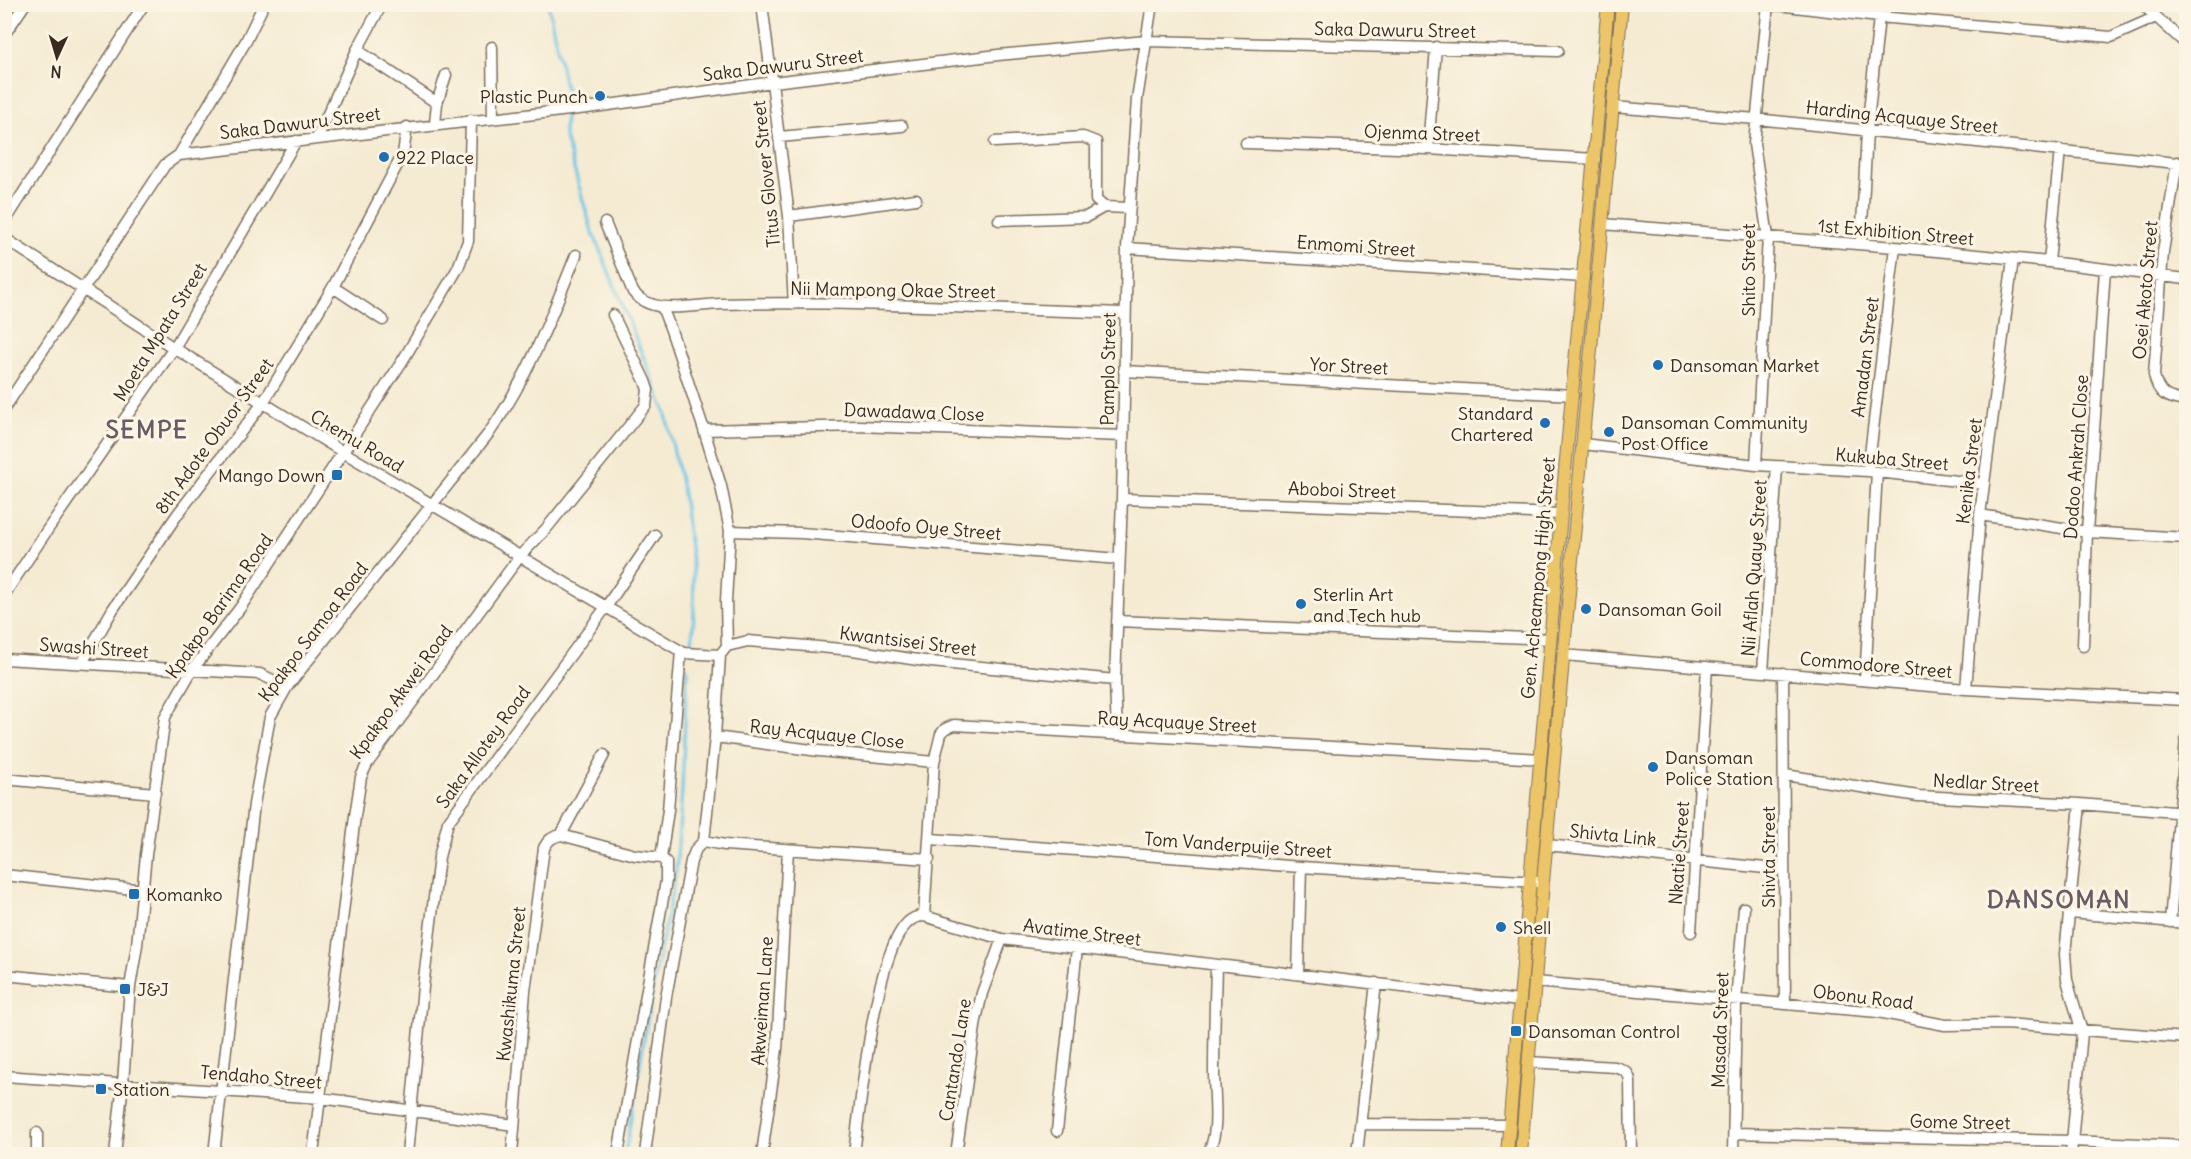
<svg xmlns="http://www.w3.org/2000/svg" width="2191" height="1159" viewBox="0 0 2191 1159" font-family="Delius,sans-serif">
<rect width="100%" height="100%" fill="#fcf5e5"/>
<filter id="ink" filterUnits="userSpaceOnUse"><feTurbulence type="fractalNoise" baseFrequency=".0167" numOctaves="2"/><feDisplacementMap in="SourceGraphic" scale="12" xChannelSelector="R" yChannelSelector="G"/><feConvolveMatrix kernelMatrix="1 2 1 2 8 2 1 2 1" color-interpolation-filters="sRGB"/></filter>
<filter id="wash" filterUnits="userSpaceOnUse"><feTurbulence type="fractalNoise" baseFrequency=".008" numOctaves="4" result="noise"/><feDisplacementMap in="SourceGraphic" scale="24" xChannelSelector="R" yChannelSelector="G"/><feGaussianBlur stdDeviation="1.35" result="paint"/><feColorMatrix in="noise" values="0 0 0 0 0 0 0 0 0 0 0 0 0 0 0 0 0 1.4 0 .05"/><feComposite in="paint" operator="in"/></filter>
<g filter="url(#wash)">
<rect width="100%" height="100%" fill="#f5ebd3"/>
<g fill="none" stroke-linecap="round" stroke-linejoin="round">
<path stroke="#67c4e5" stroke-width="3" d="M548 4 566 92 564 134 591 228 665 410 683 493 693 572 694 610 692 646
M625 1154 651 997 676 871 682 790 687 667"/>
</g>
</g>
<g filter="url(#ink)">
<g fill="none" stroke-linecap="round" stroke-linejoin="round">
<defs>
<path id="minor" d="M762 4 789 216 794 304
M1769 4 1879 17 2111 37 2156 17
M2142 4 2186 44
M4 35 25 4
M492 47 493 118
M357 50 437 103 435 124
M437 103 446 75
M1613 107 1756 119 2186 164
M779 137 902 126
M317 138 357 50 382 4
M995 142 1083 137 1096 142V200L1104 207 1129 208
M1246 143 1428 149 1595 159
M1428 149 1436 47
M179 155 246 41 264 4
M2177 162 2163 252 2154 375C2158 395 2168 399 2186 401
M789 216 916 199
M999 220 1086 217 1104 207
M4 223 144 4
M605 223 633 292C652 316 693 305 720 304 855 301 990 309 1124 313
M1602 224 1895 247 2049 262 2186 279
M4 238 174 348 343 452 684 653 720 655
M1861 244 1867 131 1879 17
M1127 248 1584 277
M2049 262 2060 150
M333 287 383 320
M662 307 671 330 704 430 721 486 730 531 726 601 727 646
M1124 371 1573 395
M4 409 165 165 179 155 587 108 773 82 998 55 1146 41 1558 51
M704 430 858 426 1123 436
M1583 444 1756 465 1868 471 1984 484
M1756 465 1768 237 1754 144 1768 4
M1868 471 1895 247
M1122 499 1561 514
M1980 515 2087 532 2186 538
M730 531 801 533 1119 559
M4 595 48 529 174 348 296 141
M1117 621 1551 639
M2083 646 2087 532 2105 269
M720 655 727 646 748 641 853 650 931 662 1115 680
M1563 655 1966 689 2186 700
M4 659 260 674 287 687
M82 663 113 609 177 515 263 403 333 287 403 154 407 127
M1763 672 1777 467
M1783 673 1785 1004
M1865 680 1877 472
M1966 689 1980 515 2013 259
M1117 735 1115 680 1122 499 1127 248 1137 99 1152 4
M715 737 819 751 934 762
M1785 775 1918 796 2080 804 2186 813
M4 779 155 793
M561 835 604 755
M931 839 1301 867 1538 882
M704 841 725 845 929 859
M704 841 715 737 720 655
M1547 845 1784 870
M661 858 668 810 681 651
M4 875 143 890
M2070 913 2186 923
M924 916 934 762 941 734 945 729 954 725 1541 759
M924 916 1002 939 1519 1001
M2170 922 2186 738
M1691 932 1707 667
M1298 974 1301 867
M4 975 130 987
M1535 982 1878 1012 1945 1025 2006 1024 2186 1038
M1528 1062 1615 1067C1624 1070 1628 1071 1630 1080L1631 1154
M4 1076 321 1098 514 1125
M1361 1124 1510 1125
M1057 1131 1077 948
M1734 1133 2072 1141 2186 1146
M37 1154V1133
M115 1154 123 1083 130 987 137 945 146 855 165 717 192 670 240 608 343 452 403 360 458 268 468 241 471 120
M214 1154 254 804 270 717 287 687 489 433C528 378 551 317 576 255
M313 1154 355 816 361 777 367 764 520 556 546 529 646 405 648 390 645 381 613 315
M407 1154 423 987 439 857 448 822 606 607 655 535
M512 1154 525 991 544 848C548 840 552 837 561 835L635 855 661 858 666 862V881L618 1154
M645 1154 666 997 691 861 696 849 704 841
M762 1154 777 1049 788 850
M854 1154C860 1109 875 944 911 920 915 917 919 916 924 916
M956 1154 976 1020 982 993 1002 939
M1208 1154C1220 1130 1214 1099 1214 1072 1214 1037 1215 1001 1216 966
M1357 1154 1376 983
M1733 1154 1736 1001 1744 908
M2071 1154 2082 1032 2067 980 2065 954 2080 804"/>
<path id="major" d="M1507 1154 1561 514 1608 4
M1521 1154 1543 882 1622 4"/>
</defs>
<use href="#minor" stroke="#7c6e5d" stroke-width="13"/>
<use href="#major" stroke="#7c6e5d" stroke-width="14"/>
<use href="#minor" stroke="#fff" stroke-width="10"/>
<use href="#major" stroke="#ecc569" stroke-width="12"/>
</g>
</g>
<g fill="#1f6fb2" stroke="#fcf5e5" stroke-width="2">
<circle cx="600" cy="96" r="6"/>
<circle cx="384" cy="157" r="6"/>
<circle cx="1658" cy="365" r="6"/>
<circle cx="1545" cy="423" r="6"/>
<circle cx="1609" cy="432" r="6"/>
<rect x="331" y="469" width="12" height="12" rx="3"/>
<circle cx="1301" cy="604" r="6"/>
<circle cx="1586" cy="609" r="6"/>
<circle cx="1653" cy="767" r="6"/>
<rect x="128" y="888" width="12" height="12" rx="3"/>
<circle cx="1501" cy="927" r="6"/>
<rect x="119" y="983" width="12" height="12" rx="3"/>
<rect x="1510" y="1025" width="12" height="12" rx="3"/>
<rect x="95" y="1083" width="12" height="12" rx="3"/>
</g>
<g text-anchor="middle" dominant-baseline="central" stroke-width="6" stroke-linejoin="round" paint-order="stroke">
<g font-size="18" fill="#3b2a1e" stroke="#fcf5e5">
<text transform="translate(1395 30) rotate(1)">Saka Dawuru Street</text>
<text transform="translate(783 65) rotate(-7)">Saka Dawuru Street</text>
<text transform="translate(1902 117) rotate(6)">Harding Acquaye Street</text>
<text transform="translate(300 123) rotate(-7)">Saka Dawuru Street</text>
<text transform="translate(1422 133) rotate(2)">Ojenma Street</text>
<text transform="translate(766 174) rotate(-96)">Titus Glover Street</text>
<text transform="translate(1896 232) rotate(5)">1st Exhibition Street</text>
<text transform="translate(1356 246) rotate(4)">Enmomi Street</text>
<text transform="translate(1748 270) rotate(-90)">Shito Street</text>
<text transform="translate(893 290) rotate(1)">Nii Mampong Okae Street</text>
<text transform="translate(2145 290) rotate(-85)">Osei Akoto Street</text>
<text transform="translate(160 332) rotate(-58)">Moeta Mpata Street</text>
<text transform="translate(1865 357) rotate(-83)">Amadan Street</text>
<text transform="translate(1349 366) rotate(3)">Yor Street</text>
<text transform="translate(1108 369) rotate(-89)">Pamplo Street</text>
<text transform="translate(914 412) rotate(2)">Dawadawa Close</text>
<text transform="translate(214 436) rotate(-54)">8th Adote Obuor Street</text>
<text transform="translate(357 441) rotate(31)">Chemu Road</text>
<text transform="translate(2076 457) rotate(-86)">Dodoo Ankrah Close</text>
<text transform="translate(1892 459) rotate(5)">Kukuba Street</text>
<text transform="translate(1969 471) rotate(-83)">Kenika Street</text>
<text transform="translate(1342 490) rotate(2)">Aboboi Street</text>
<text transform="translate(926 527) rotate(5)">Odoofo Oye Street</text>
<text transform="translate(1754 568) rotate(-86)">Nii Aflah Quaye Street</text>
<text transform="translate(1538 578) rotate(-85)">Gen. Acheampong High Street</text>
<text transform="translate(219 606) rotate(-55)">Kpakpo Barima Road</text>
<text transform="translate(313 632) rotate(-53)">Kpakpo Samoa Road</text>
<text transform="translate(908 641) rotate(7)">Kwantsisei Street</text>
<text transform="translate(94 648) rotate(4)">Swashi Street</text>
<text transform="translate(1876 665) rotate(5)">Commodore Street</text>
<text transform="translate(401 692) rotate(-54)">Kpakpo Akwei Road</text>
<text transform="translate(1177 722) rotate(3)">Ray Acquaye Street</text>
<text transform="translate(827 734) rotate(6)">Ray Acquaye Close</text>
<text transform="translate(483 747) rotate(-54)">Saka Allotey Road</text>
<text transform="translate(1986 783) rotate(3)">Nedlar Street</text>
<text transform="translate(1613 835) rotate(6)">Shivta Link</text>
<text transform="translate(1238 845) rotate(4)">Tom Vanderpuije Street</text>
<text transform="translate(1679 853) rotate(-86)">Nkatie Street</text>
<text transform="translate(1768 857) rotate(-90)">Shivta Street</text>
<text transform="translate(1082 932) rotate(7)">Avatime Street</text>
<text transform="translate(511 984) rotate(-84)">Kwashikuma Street</text>
<text transform="translate(1863 997) rotate(7)">Obonu Road</text>
<text transform="translate(762 1001) rotate(-86)">Akweiman Lane</text>
<text transform="translate(1720 1030) rotate(-88)">Masada Street</text>
<text transform="translate(955 1060) rotate(-81)">Cantando Lane</text>
<text transform="translate(261 1077) rotate(5)">Tendaho Street</text>
<text transform="translate(1960 1122) rotate(1)">Gome Street</text>
</g>
<g font-size="18" fill="#3b2a1e" stroke="#fcf5e5" text-anchor="start">
<text x="588" y="96" text-anchor="end">Plastic Punch</text>
<text x="396" y="157">922 Place</text>
<text x="1670" y="365">Dansoman Market</text>
<text x="1533" y="413" text-anchor="end">Standard<tspan x="1533" dy="21">Chartered</tspan></text>
<text x="1621" y="422">Dansoman Community<tspan x="1621" dy="21">Post Office</tspan></text>
<text x="325" y="475" text-anchor="end">Mango Down</text>
<text x="1313" y="594">Sterlin Art<tspan x="1313" dy="21">and Tech hub</tspan></text>
<text x="1598" y="609">Dansoman Goil</text>
<text x="1665" y="757">Dansoman<tspan x="1665" dy="21">Police Station</tspan></text>
<text x="146" y="894">Komanko</text>
<text x="1513" y="927">Shell</text>
<text x="137" y="989">J&amp;J</text>
<text x="1528" y="1031">Dansoman Control</text>
<text x="113" y="1089">Station</text>
</g>
<g font-size="24" font-weight="bold" letter-spacing="1.5" fill="#695c65" stroke="#fcf5e5">
<text x="147" y="429">SEMPE</text>
<text x="2059" y="899">DANSOMAN</text>
</g>
</g>
<rect width="2191" height="1159" fill="none" stroke="#fcf5e5" stroke-width="24"/>
<g transform="translate(57 57) rotate(184)" stroke="#fcf5e5" stroke-width="4.5" paint-order="stroke">
<path d="M0-4.5L10 22L0 15L-10 22Z" fill="#3b2a1e"/>
<text y="-9" font-size="16" font-weight="bold" text-anchor="middle" fill="#3b2a1e">N</text>
</g>
</svg>
